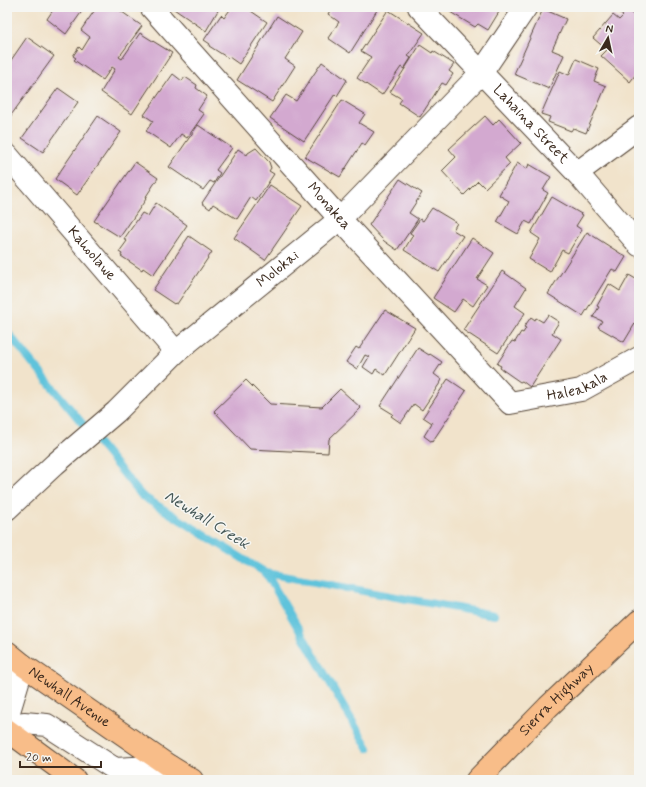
<svg xmlns="http://www.w3.org/2000/svg" width="646" height="787" viewBox="0 0 646 787" font-family="Mynerve,sans-serif">
<rect width="100%" height="100%" fill="#f6f6f2"/>
<filter id="ink" filterUnits="userSpaceOnUse"><feTurbulence type="fractalNoise" baseFrequency=".025" numOctaves="2"/><feDisplacementMap in="SourceGraphic" scale="8" xChannelSelector="R" yChannelSelector="G"/><feConvolveMatrix kernelMatrix="1 2 1 2 8 2 1 2 1" color-interpolation-filters="sRGB"/></filter>
<filter id="wash" filterUnits="userSpaceOnUse"><feTurbulence type="fractalNoise" baseFrequency=".012" numOctaves="4" result="noise"/><feDisplacementMap in="SourceGraphic" scale="16" xChannelSelector="R" yChannelSelector="G"/><feGaussianBlur stdDeviation="0.9" result="paint"/><feColorMatrix in="noise" values="0 0 0 0 0 0 0 0 0 0 0 0 0 0 0 0 0 1.4 0 .05"/><feComposite in="paint" operator="in"/></filter>
<g filter="url(#wash)">
<rect width="100%" height="100%" fill="#f1e3cb"/>
<g fill="none" stroke-linecap="round" stroke-linejoin="round">
<path stroke="#5ec3db" stroke-width="8" d="M7 332 142 496 266 573 368 748
M266 573 494 615"/>
</g>
<g id="blocks">
<path fill="#d3a9d0" d="M49 7H85L66 34 47 19 53 10Z
M97 7H115L142 26 119 57 122 59 140 33 172 53 132 114 101 92 115 69 112 67 103 80 74 60 76 58 73 56 79 47 82 50 90 37 81 30Z
M171 7H220L206 31Z
M232 7H245L267 22 239 64 229 57 228 58 209 46 210 44 204 40 221 15 224 18Z
M332 7H379L350 53 328 38 339 22 328 14Z
M453 7H502L488 30 478 24 475 27 450 12Z
M620 7H624L639 20V77L636 74 630 82 601 56 607 50 593 38 613 15 619 20 623 16 617 11Z
M543 9 566 19 552 50 564 55 549 89 514 74Z
M388 10 424 33 408 56 411 58 404 69 401 67 382 95 357 78 371 57 361 51Z
M277 16 302 32 285 59 295 66 272 102 237 80Z
M27 37 54 56 9 118 7 116V66Z
M420 45 432 53 433 51 454 64 449 71 453 74 446 85 442 83 420 117 399 103 402 99 390 92Z
M576 59 599 69 594 81 606 86 586 133 573 128 571 131 548 122 550 117 541 114 560 71 569 75Z
M322 62 347 80 337 96 335 94 304 141 270 118 286 95 296 101Z
M173 74 182 81 185 77 197 85 196 88 207 96 198 110 204 114 187 138 181 134 171 148 146 131 153 121 144 115Z
M58 88 78 102 43 152 22 138Z
M342 100 365 114 359 123 374 132 365 145 362 143 340 177 305 157Z
M98 116 121 132 77 195 55 179Z
M485 116 493 125 499 119 521 143 505 158 510 164 485 188 478 181 464 195 442 171 456 157 449 149Z
M198 125 232 148 216 170 220 173 214 183 210 181 203 190 169 167Z
M256 148 269 162 271 168 269 171 274 174 256 201 251 197 237 219 213 204 210 209 202 203 238 149 247 155 248 153Z
M135 162 158 178 145 198 146 199 120 237 94 221Z
M517 163 527 169 529 164 551 177 543 190 548 193 531 224 525 221 518 234 497 222 509 201 499 195Z
M400 179 422 193 409 213 418 219 397 250 384 241 369 225Z
M270 185 302 206 265 260 234 238Z
M552 197 583 215 576 226 582 230 568 253 562 250 550 272 529 259 540 239 531 233Z
M156 203 187 225 153 275 143 268 142 270 121 256 122 254 119 252 127 241 124 239 142 213 148 216Z
M432 208 457 223 453 230 463 236 439 272 404 250 413 235 410 233 420 219 423 221Z
M587 232 626 257 617 272 612 269 583 316 548 294Z
M189 236 212 252 177 304 175 303 174 304 153 290Z
M472 238 494 253 477 279 487 285 473 306 463 299 454 312 433 298Z
M502 271 526 288 515 306 525 313 498 353 463 330Z
M629 275 639 281V317L624 342 598 327 602 321 593 317 599 307 597 306 609 284 620 291Z
M385 310 415 328 385 375 376 369 373 374 363 367 369 357 365 355 357 369 346 362 356 347 359 349Z
M548 315 559 322 552 333 561 339 530 387 522 381 520 382 500 368 501 366 497 364 512 341 515 342 521 332 523 333 526 328 524 327 531 317 535 320 536 318 543 322Z
M418 348 429 355 430 354 442 362 434 374 442 380 422 410 414 404 401 423 391 416 393 414 380 406Z
M448 379 466 391 432 442 424 436 432 423 423 417Z
M246 380 270 404 322 407 340 389 361 408 329 439 328 453 250 449 214 411Z"/>
</g>
</g>
<g filter="url(#ink)">
<use href="#blocks" fill-opacity="0" stroke="#564638" stroke-width="1"/>
<g fill="none" stroke-linecap="round" stroke-linejoin="round">
<defs>
<g id="minor">
<path id="s1" d="M151 7 340 219 510 403 581 390 639 358"/>
<path id="s2" d="M419 7 577 173 639 245"/>
<path id="s3" d="M7 155 176 352"/>
<path d="M577 173 639 127"/>
<path id="s4" d="M7 509 55 464 116 412 176 352 340 219 482 72 526 7"/>
<path d="M7 718 23 665"/>
<path d="M7 727 24 723 47 725 115 769 169 766"/>
</g>
<g id="major">
<path id="s5" d="M7 652 23 665 169 766 192 780"/>
<path d="M7 730 75 780"/>
<path id="s6" d="M477 780 548 707 639 621"/>
</g>
</defs>
<use href="#minor" stroke="#564638" stroke-width="24"/>
<use href="#major" stroke="#564638" stroke-width="24"/>
<use href="#minor" stroke="#fff" stroke-width="22"/>
<use href="#major" stroke="#f8bd89" stroke-width="22"/>
</g>
</g>
<g text-anchor="middle" dominant-baseline="central" stroke-width="3" stroke-linejoin="round" paint-order="stroke">
<g font-size="15" fill="#3b2a1e" stroke="#f6f6f2">
<text stroke="none"><textPath href="#s2" startOffset="162">Lahaina Street</textPath></text>
<text stroke="none"><textPath href="#s1" startOffset="267">Monakea</textPath></text>
<text stroke="none"><textPath href="#s3" startOffset="130">Kahoolawe</textPath></text>
<text stroke="none"><textPath href="#s4" startOffset="362">Molokai</textPath></text>
<text stroke="none"><textPath href="#s1" startOffset="604">Haleakala</textPath></text>
<text stroke="none"><textPath href="#s5" startOffset="77">Newhall Avenue</textPath></text>
<text stroke="none"><textPath href="#s6" startOffset="113">Sierra Highway</textPath></text>
</g>
<g font-size="16" font-style="italic" fill="#465857" stroke="#f6f6f2">
<text transform="translate(207 520) rotate(32)">Newhall Creek</text>
</g>
</g>
<rect width="646" height="787" fill="none" stroke="#f6f6f2" stroke-width="24"/>
<g transform="translate(608 38) rotate(9)" stroke="#f6f6f2" stroke-width="3" paint-order="stroke">
<path d="M0-3L7 15L0 10L-7 15Z" fill="#3b2a1e"/>
<text y="-6" font-size="11" font-weight="bold" text-anchor="middle" fill="#3b2a1e">N</text>
</g>
<path d="M20 761v6h81v-6" fill="none" stroke="#3b2a1e" stroke-width="2"/>
<text x="26" y="761" font-size="12" fill="#3b2a1e" stroke="#f6f6f2" stroke-width="3" paint-order="stroke">20 m</text>
</svg>
